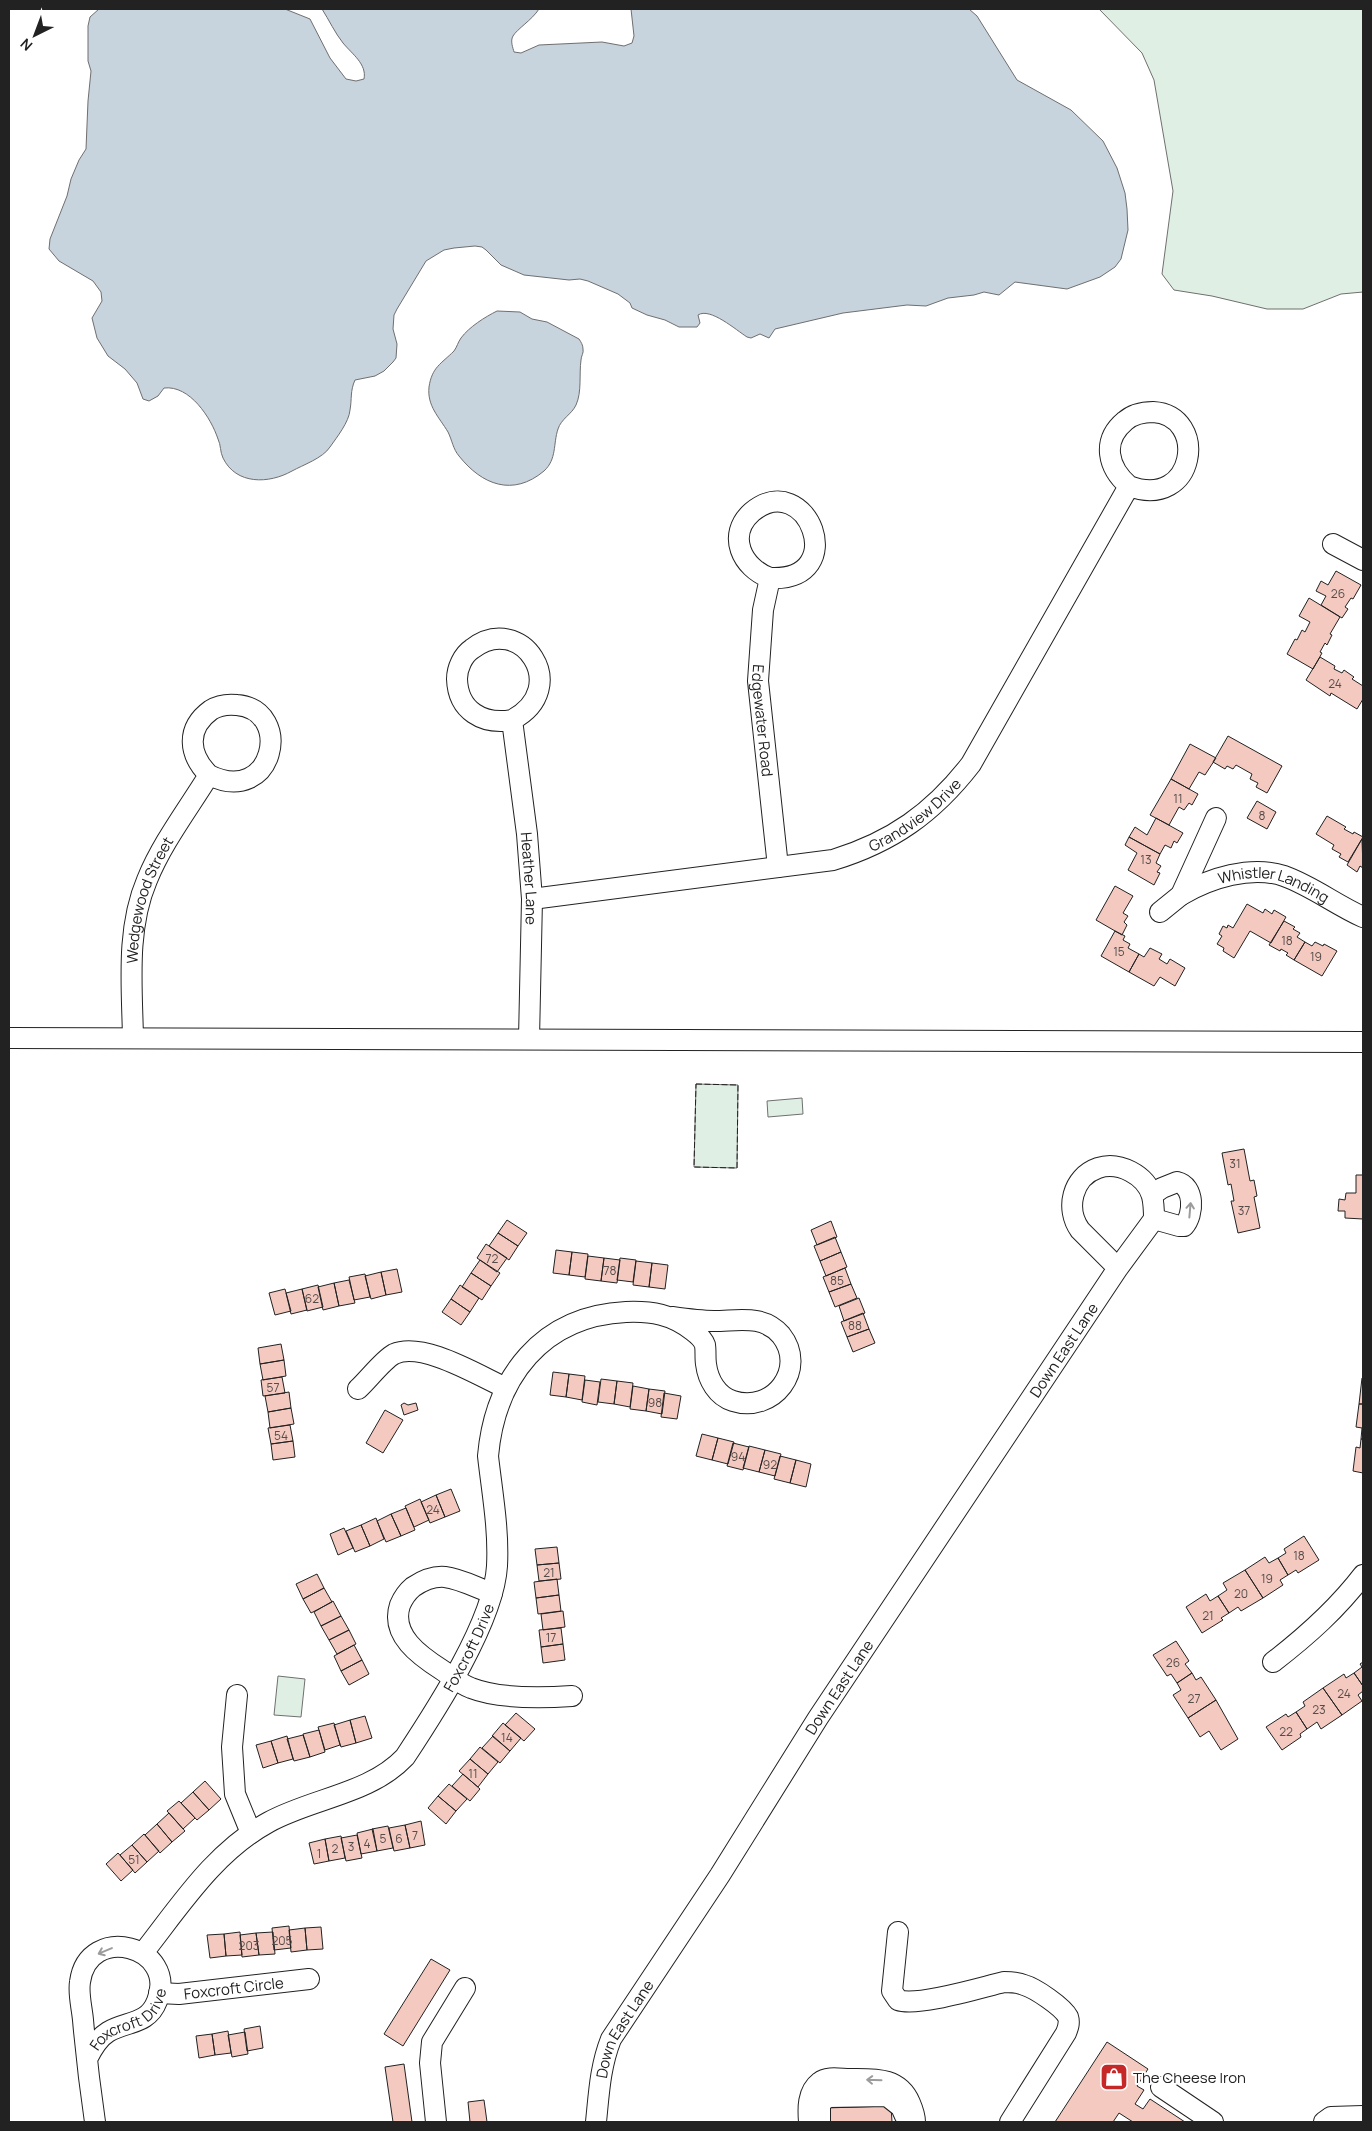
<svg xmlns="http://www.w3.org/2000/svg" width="1372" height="2131" viewBox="0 0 1372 2131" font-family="Manrope,sans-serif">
<rect width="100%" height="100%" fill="#fff"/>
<path fill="#e0efe3" stroke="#6f6f6f" d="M1099 9H1363V292L1341 294 1303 309H1267L1212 296 1174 290 1162 274 1173 191 1154 80 1142 53Z
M696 1084 738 1085 737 1168 694 1167Z
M802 1098 803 1114 768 1117 767 1101Z
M278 1676 305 1679 301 1717 274 1715Z"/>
<path fill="#c7d3dd" stroke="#6f6f6f" d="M99 9H285L310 19 330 58 346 79 356 81 364 79C367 64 352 54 343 43 335 33 329 20 322 9H539C532 20 517 29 513 36 510 41 513 48 514 52L521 53 539 45 602 42 624 46 632 43 634 36 631 9H969L977 16 1017 80 1071 110 1103 141 1117 168 1125 193 1127 209 1128 230 1121 259 1115 267 1100 277 1067 289 1015 282 999 295 984 292 974 295 948 298 926 306 907 305 843 313 775 329 769 338 760 334 751 338 747 337C736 330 710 307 698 315L700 323 697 327H679L665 320 647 315 632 308 630 303 618 294 588 281 580 279 569 280 524 275 501 265 486 250 482 247 475 246 454 248 444 250 426 261 397 309 394 315 393 329 397 344 396 358 393 362 384 371 375 376 355 380C350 391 352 399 350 410 349 422 337 437 330 447 323 458 303 465 292 471 269 484 236 485 223 458 220 452 221 445 218 439 211 418 190 385 164 388L158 396 149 401 143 399 137 383 125 369 108 356 97 338 92 318 102 301 101 292 93 281 59 261 49 249 50 239 67 196 71 179 79 160 86 149 88 101 91 71 88 61V26L90 17Z
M497 311 520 312 532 319 547 322 579 339C581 342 583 345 583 349 584 353 581 356 581 360 579 374 582 392 576 405 572 414 561 419 558 429 553 444 557 459 544 471 513 497 482 485 459 456 453 449 452 440 448 432 439 417 427 406 429 387 432 367 441 364 454 351 457 347 458 342 461 338 469 327 485 317 497 311Z"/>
<path fill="#f3c9c0" stroke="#222" d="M1336 571 1361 585 1353 599 1351 598 1345 607 1348 609 1342 618 1321 605 1326 596 1316 591 1321 581 1328 585Z
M1309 598 1340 617 1330 634 1332 635 1327 645 1325 643 1320 652 1322 653 1313 669 1287 654 1295 639 1297 640 1302 630 1305 632 1310 622 1299 616Z
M1320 657 1335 666 1334 669 1342 673 1344 670 1354 677 1352 679 1363 686V699L1357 709 1331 693 1330 696 1306 680Z
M1228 736 1282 766 1267 793 1256 787 1258 783 1250 779 1252 774 1236 765 1233 769 1227 766 1225 769 1213 762Z
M1190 744 1216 758 1205 775 1199 772 1189 789 1171 779Z
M1171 779 1198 794 1192 805 1189 803 1184 810 1179 807 1169 825 1150 815Z
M1257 801 1276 812 1267 829 1247 818Z
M1327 816 1346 827 1344 829 1353 834 1354 832 1363 837 1348 862 1339 857 1341 854 1332 849 1334 845 1316 834Z
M1156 818 1183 833 1177 843 1174 841 1171 848 1165 845 1160 854 1129 837 1135 827 1147 835Z
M1129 837 1160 854 1156 863 1161 866 1157 872 1160 873 1154 885 1128 870 1137 853 1125 845Z
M1362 839 1363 868 1360 866 1357 872 1347 865Z
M1115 886 1133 896 1123 913 1128 916 1124 922 1127 925 1122 935 1096 920Z
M1247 904 1263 913 1265 909 1272 914 1274 910 1286 917 1271 943 1250 931 1234 958 1223 951 1224 948 1217 944 1222 936 1219 934 1223 926 1227 928 1228 925 1233 928Z
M1284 921 1295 927 1293 929 1300 933 1297 937 1305 942 1294 960 1286 955 1288 953 1281 949 1280 951 1269 945Z
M1115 931 1125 936 1123 940 1130 944 1128 948 1139 954 1129 972 1101 956Z
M1305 942 1312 946 1315 942 1323 946 1324 944 1337 951 1322 976 1294 960Z
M1150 948 1162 954 1159 959 1167 964 1170 959 1185 968 1175 986 1160 977 1154 986 1129 972 1139 954 1144 957Z
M1244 1149 1250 1181 1254 1180 1257 1196 1254 1197 1260 1228 1238 1233 1231 1201H1234L1231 1184 1228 1185 1222 1153Z
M1356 1175H1363V1219L1345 1218V1211H1338L1339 1199 1345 1200 1346 1193H1356Z
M507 1220 527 1233 518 1246 498 1233Z
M831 1221 837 1237 817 1245 811 1230Z
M498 1233 518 1246 509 1260 489 1246Z
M835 1237 841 1252 820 1261 814 1246Z
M486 1244 507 1258 497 1272 477 1258Z
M556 1250 572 1252 569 1275 553 1273Z
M572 1252 588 1254 585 1277 569 1275Z
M841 1252 847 1267 826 1276 820 1261Z
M588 1256 604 1258 601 1281 585 1279Z
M604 1258 620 1260 617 1283 601 1281Z
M620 1258 636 1260 633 1282 617 1280Z
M480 1260 500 1273 491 1286 471 1273Z
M636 1261 652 1263 649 1287 633 1285Z
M652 1263 668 1265 665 1289 649 1287Z
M845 1268 851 1284 829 1292 823 1277Z
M397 1269 402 1292 386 1295 381 1272Z
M381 1272 386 1295 371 1299 365 1276Z
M471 1273 491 1286 482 1300 462 1287Z
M365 1274 370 1297 354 1300 349 1277Z
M349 1280 355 1303 339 1306 334 1283Z
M334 1283 339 1306 323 1310 318 1287Z
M851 1284 857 1298 835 1307 829 1292Z
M318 1285 323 1307 307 1311 302 1289Z
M460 1285 479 1298 470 1312 451 1299Z
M285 1289 291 1311 275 1315 269 1293Z
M302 1289 307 1310 291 1314 286 1293Z
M859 1298 865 1313 844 1321 839 1306Z
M451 1299 470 1312 461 1325 442 1312Z
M863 1313 869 1329 847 1337 841 1322Z
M869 1329 875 1343 853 1352 847 1337Z
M281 1344 284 1360 260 1364 258 1348Z
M284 1360 286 1376 263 1380 260 1364Z
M553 1372 569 1374 566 1397 550 1395Z
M569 1374 585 1376 582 1400 566 1397Z
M282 1377 285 1393 263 1396 261 1380Z
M1362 1378H1363V1404H1359Z
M601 1379 617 1381 614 1404 598 1402Z
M585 1380 600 1382 597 1405 582 1402Z
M617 1381 633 1383 630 1407 614 1404Z
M633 1386 649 1389 646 1411 630 1409Z
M649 1389 665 1391 662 1414 646 1411Z
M289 1392 291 1408 268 1412 265 1396Z
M664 1393 681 1396 677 1419 661 1417Z
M404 1403 408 1405 416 1403 418 1410 404 1415 401 1405Z
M1359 1404H1363V1439H1361L1362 1428 1356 1427Z
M291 1408 294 1424 270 1428 268 1412Z
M385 1410 403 1420 383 1453 366 1443Z
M290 1425 293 1441 271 1444 268 1428Z
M702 1434 718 1438 712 1460 696 1456Z
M718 1438 734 1442 728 1464 712 1460Z
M1361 1439H1363V1473L1353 1471 1356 1447 1360 1448Z
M293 1441 295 1457 273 1460 271 1444Z
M733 1443 749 1447 743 1470 727 1466Z
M749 1446 765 1450 759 1472 743 1468Z
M765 1450 781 1454 775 1476 759 1472Z
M780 1456 796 1460 790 1483 774 1479Z
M796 1460 811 1464 806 1487 790 1483Z
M451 1489 460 1511 445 1517 436 1495Z
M436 1495 445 1517 430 1523 421 1502Z
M420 1499 429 1520 414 1527 405 1506Z
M406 1508 415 1530 401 1536 391 1514Z
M391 1514 401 1536 386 1542 377 1521Z
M376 1518 384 1539 370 1546 361 1525Z
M361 1525 370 1546 355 1552 346 1531Z
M344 1528 353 1548 338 1555 330 1534Z
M1304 1536 1319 1560 1298 1573 1296 1570 1288 1575 1278 1558 1286 1553 1284 1549Z
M557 1547 559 1563 537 1565 535 1549Z
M1265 1557 1269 1563 1278 1558 1288 1575 1280 1580 1283 1585 1263 1598 1245 1570Z
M559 1563 561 1579 539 1581 537 1565Z
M1245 1570 1263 1598 1241 1611 1238 1607 1229 1613 1218 1596 1227 1590 1223 1583Z
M317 1574 324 1588 303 1599 296 1584Z
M557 1579 559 1595 536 1598 534 1582Z
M324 1588 332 1602 311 1613 303 1599Z
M1206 1594 1210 1601 1218 1596 1229 1613 1221 1618 1223 1620 1202 1633 1186 1607Z
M559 1595 561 1611 538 1614 536 1598Z
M333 1601 341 1616 321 1626 314 1612Z
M563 1611 565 1627 543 1630 541 1614Z
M341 1616 349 1630 329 1640 321 1626Z
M561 1628 563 1644 541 1647 539 1630Z
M349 1630 356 1644 337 1654 329 1640Z
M1176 1641 1189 1661 1185 1664 1192 1673 1177 1683 1171 1674 1167 1676 1153 1655Z
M563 1644 565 1660 543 1663 541 1647Z
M354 1645 362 1660 341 1671 334 1656Z
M362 1660 369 1674 349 1685 341 1671Z
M1363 1662V1686L1354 1673 1362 1667 1360 1664Z
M1192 1673 1196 1680 1201 1677 1216 1700 1188 1718 1173 1695 1181 1690 1177 1683Z
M1354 1673 1363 1686V1691L1358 1695 1362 1701 1342 1715 1323 1688 1344 1674 1346 1678Z
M1323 1688 1342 1715 1321 1729 1317 1722 1307 1729 1296 1712 1305 1706 1303 1702Z
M1216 1700 1238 1739 1221 1750 1209 1731 1200 1737 1188 1718Z
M1296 1712 1307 1729 1300 1734 1301 1737 1282 1750 1266 1727 1286 1714 1288 1717Z
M516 1713 535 1729 524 1741 505 1725Z
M365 1716 372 1738 356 1743 350 1720Z
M350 1720 356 1743 341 1747 334 1725Z
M334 1723 340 1745 325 1750 318 1727Z
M503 1723 521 1738 510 1751 492 1736Z
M319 1730 325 1752 310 1757 303 1734Z
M303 1735 310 1757 294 1761 287 1739Z
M287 1736 293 1759 278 1763 271 1741Z
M493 1736 510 1751 500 1763 482 1748Z
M271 1741 278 1763 263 1768 256 1745Z
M480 1747 498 1762 488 1774 470 1759Z
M470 1759 488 1774 478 1787 459 1771Z
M463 1774 480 1789 470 1801 452 1786Z
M205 1781 221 1799 209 1810 193 1792Z
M449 1784 467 1799 456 1811 438 1796Z
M193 1792 209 1810 197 1820 181 1803Z
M438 1796 456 1811 446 1824 428 1808Z
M179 1801 195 1818 183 1829 167 1811Z
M169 1813 185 1831 172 1842 157 1824Z
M421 1821 425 1845 410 1848 405 1825Z
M157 1824 172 1842 160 1853 145 1835Z
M405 1825 410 1848 394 1851 389 1828Z
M388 1826 393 1848 377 1851 372 1829Z
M373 1829 377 1851 361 1854 357 1833Z
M144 1834 159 1851 147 1862 132 1845Z
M357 1835 362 1858 346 1861 341 1838Z
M341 1836 345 1858 329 1861 325 1839Z
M325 1839 329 1861 314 1864 309 1843Z
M132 1845 147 1862 135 1873 120 1855Z
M118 1853 133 1870 121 1881 106 1864Z
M289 1926 291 1948 274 1950 272 1928Z
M321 1927 323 1949 307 1950 305 1928Z
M305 1928 307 1950 291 1952 289 1930Z
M240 1932 242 1955 226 1956 224 1934Z
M273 1932 275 1954 259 1955 256 1933Z
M256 1933 259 1955 242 1957 240 1935Z
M224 1934 226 1956 210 1958 207 1935Z
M431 1959 450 1970 403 2046 384 2034Z
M260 2026 263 2048 247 2051 244 2029Z
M228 2031 231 2053 215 2055 212 2034Z
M245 2032 248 2054 232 2057 228 2035Z
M212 2034 215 2055 199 2058 196 2036Z
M1107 2042 1148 2069 1137 2086 1144 2090 1135 2104 1143 2109 1150 2099 1185 2122H1133L1119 2113 1113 2122H1055Z
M404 2064 412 2122H393L385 2067Z
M484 2100 487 2122H470L468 2102Z
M891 2106 892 2122H824V2108Z"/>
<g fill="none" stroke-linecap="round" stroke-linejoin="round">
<defs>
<g id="minor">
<path d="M1333 544 1363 560"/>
<path id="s1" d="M770 578C742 568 726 535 752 512 807 467 852 582 770 578L763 610 758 681 778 867"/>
<path id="s2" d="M512 720C483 725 458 711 457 679 457 668 463 655 472 649 521 611 573 688 512 720L527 834 532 899 529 1039"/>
<path id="s3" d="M1181 895C1210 878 1251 865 1284 876 1312 886 1336 905 1363 917"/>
<path id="s4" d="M532 899 833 860C892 842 933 813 971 764L1129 486C1196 511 1209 415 1153 412 1143 412 1133 414 1125 421 1101 441 1108 468 1129 486"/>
<path d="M1160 912 1181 895 1216 818"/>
<path d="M9 1038 1363 1042"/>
<path id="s5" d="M133 1038C132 986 126 929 147 880 162 843 188 809 209 775 274 807 294 710 237 705 228 704 219 705 211 710 185 729 189 755 209 775"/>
<path d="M1152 1195 1162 1188 1177 1182C1195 1186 1194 1215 1184 1226H1179L1154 1219"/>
<path d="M358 1389C368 1380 383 1360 394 1354 423 1341 479 1376 506 1388"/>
<path d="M492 1593C477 1588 461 1579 445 1577 434 1576 422 1581 413 1587 407 1592 403 1598 400 1605 390 1635 420 1656 442 1670 451 1676 460 1684 471 1688 499 1699 542 1698 572 1696"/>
<path d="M1273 1662C1308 1635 1337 1609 1363 1575"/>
<path d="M237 1695 232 1747 235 1794 251 1833"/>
<path d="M898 1932 892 1991 898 2000C918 2007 982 1987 1004 1982 1011 1982 1017 1982 1024 1985 1035 1988 1063 2007 1068 2017 1070 2023 1068 2028 1066 2033L1010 2122"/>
<path id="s6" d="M143 1953C180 1906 214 1852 269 1822 313 1798 370 1794 405 1757 436 1710 494 1621 497 1566 499 1529 492 1492 488 1456 495 1377 542 1316 626 1312 651 1311 672 1314 693 1331 697 1334 703 1339 705 1345 706 1351 705 1358 706 1364 708 1380 717 1396 733 1401 773 1414 808 1369 781 1335 763 1314 738 1321 714 1321 700 1321 686 1319 672 1317"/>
<path id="s7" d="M159 1993 179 1994 309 1979"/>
<path id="s8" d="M87 2059C92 2049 98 2038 108 2032 126 2021 148 2025 157 2001 179 1946 88 1922 80 1982 78 1994 82 2008 83 2020 86 2054 90 2088 95 2122"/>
<path d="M1161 2087 1213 2122"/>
<path d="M820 2121V2102L829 2097 887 2096 901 2107 905 2116"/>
<path d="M436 2122 430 2063 432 2042 465 1988"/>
<path id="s9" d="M596 2122C599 2093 600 2067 611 2039L720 1875 818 1718 1118 1268 1154 1219C1154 1211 1154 1204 1152 1196 1146 1175 1119 1161 1098 1168 1072 1177 1065 1209 1080 1230L1118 1268"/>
<path d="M809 2122C808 2109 807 2092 820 2082 827 2076 841 2079 850 2079 875 2079 899 2077 910 2103 913 2110 915 2116 915 2122"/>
<path d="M1324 2122 1331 2117 1363 2116"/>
</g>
</defs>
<use href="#minor" stroke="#222" stroke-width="22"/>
<use href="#minor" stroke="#fff" stroke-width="20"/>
<path stroke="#222" stroke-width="1" stroke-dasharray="6 2.5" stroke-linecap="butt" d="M696 1084 738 1085 737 1168 694 1167Z"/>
</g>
<defs><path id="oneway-shaft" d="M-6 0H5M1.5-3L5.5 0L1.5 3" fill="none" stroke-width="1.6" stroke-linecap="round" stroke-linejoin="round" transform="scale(1.25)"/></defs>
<g stroke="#9c9c9c">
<use href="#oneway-shaft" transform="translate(1190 1210) rotate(-85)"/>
<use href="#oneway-shaft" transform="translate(105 1951) rotate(157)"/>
<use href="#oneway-shaft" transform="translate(874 2080) rotate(-178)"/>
</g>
<defs>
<symbol id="shop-square" viewBox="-11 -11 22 22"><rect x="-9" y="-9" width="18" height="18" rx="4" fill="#c62828" stroke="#fff"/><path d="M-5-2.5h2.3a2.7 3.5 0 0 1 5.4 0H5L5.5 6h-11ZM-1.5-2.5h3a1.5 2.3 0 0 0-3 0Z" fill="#fff"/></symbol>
</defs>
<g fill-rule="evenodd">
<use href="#shop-square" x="1098" y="2061" width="32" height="32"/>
</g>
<g text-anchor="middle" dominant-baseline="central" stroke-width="4" stroke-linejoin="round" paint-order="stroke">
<g font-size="12" fill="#564c4a">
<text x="1338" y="593">26</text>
<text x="1335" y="683">24</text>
<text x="1178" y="798">11</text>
<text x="1262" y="815">8</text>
<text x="1146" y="859">13</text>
<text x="1287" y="940">18</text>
<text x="1119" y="951">15</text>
<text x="1316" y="956">19</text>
<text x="1235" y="1163">31</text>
<text x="1244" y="1210">37</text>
<text x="492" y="1258">72</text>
<text x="610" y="1270">78</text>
<text x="837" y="1280">85</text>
<text x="312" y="1298">62</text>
<text x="855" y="1325">88</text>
<text x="273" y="1387">57</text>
<text x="655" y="1402">98</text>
<text x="281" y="1435">54</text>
<text x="738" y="1456">94</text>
<text x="770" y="1464">92</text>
<text x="433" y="1509">24</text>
<text x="1299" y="1555">18</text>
<text x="549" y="1572">21</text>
<text x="1267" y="1578">19</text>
<text x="1241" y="1593">20</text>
<text x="1208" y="1615">21</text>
<text x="551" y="1637">17</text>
<text x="1173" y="1662">26</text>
<text x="1344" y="1693">24</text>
<text x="1194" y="1698">27</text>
<text x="1319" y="1709">23</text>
<text x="1286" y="1731">22</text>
<text x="507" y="1737">14</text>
<text x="473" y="1773">11</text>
<text x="415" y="1835">7</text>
<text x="383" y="1838">5</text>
<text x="399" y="1838">6</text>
<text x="367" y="1843">4</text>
<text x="351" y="1846">3</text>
<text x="335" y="1848">2</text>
<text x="319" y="1853">1</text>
<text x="134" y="1859">51</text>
<text x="282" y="1940">205</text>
<text x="249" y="1945">203</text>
</g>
<g font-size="15" fill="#222" stroke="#fff">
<text stroke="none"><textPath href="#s1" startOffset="382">Edgewater Road</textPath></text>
<text stroke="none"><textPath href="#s4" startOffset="398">Grandview Drive</textPath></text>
<text stroke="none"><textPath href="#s2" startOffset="418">Heather Lane</textPath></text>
<text stroke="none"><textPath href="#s3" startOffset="99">Whistler Landing</textPath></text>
<text stroke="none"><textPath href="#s5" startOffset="141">Wedgewood Street</textPath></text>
<text stroke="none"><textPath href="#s9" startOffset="909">Down East Lane</textPath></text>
<text stroke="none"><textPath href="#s6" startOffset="462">Foxcroft Drive</textPath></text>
<text stroke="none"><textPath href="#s9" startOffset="504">Down East Lane</textPath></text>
<text stroke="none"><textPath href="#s7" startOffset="75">Foxcroft Circle</textPath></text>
<text stroke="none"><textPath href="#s8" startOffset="60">Foxcroft Drive</textPath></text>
<text stroke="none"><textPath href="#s9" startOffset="99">Down East Lane</textPath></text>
</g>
<g font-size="15" fill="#222" stroke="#fff" text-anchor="start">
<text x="1133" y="2077">The Cheese Iron</text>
</g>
</g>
<rect width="1372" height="2131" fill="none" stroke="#222222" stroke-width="20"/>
<g transform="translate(35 35) rotate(222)" stroke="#ffffff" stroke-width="4" paint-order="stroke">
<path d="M0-4L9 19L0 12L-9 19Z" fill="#222222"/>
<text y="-8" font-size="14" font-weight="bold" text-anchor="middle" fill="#222222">N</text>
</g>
</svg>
